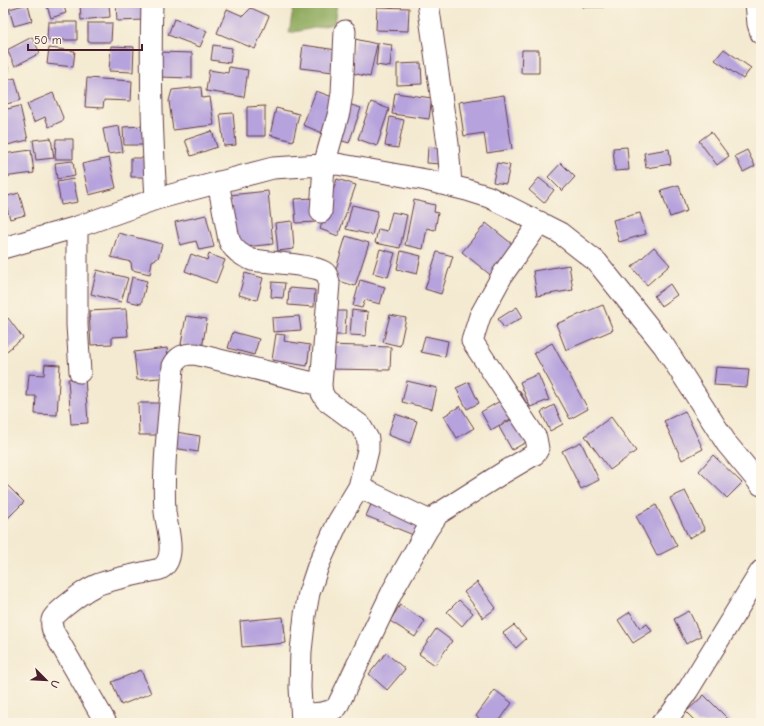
<svg xmlns="http://www.w3.org/2000/svg" width="764" height="726" viewBox="0 0 764 726" font-family="'Comic Neue',sans-serif">
<rect width="100%" height="100%" fill="#fcf5e5"/>
<filter id="ink" filterUnits="userSpaceOnUse"><feTurbulence type="fractalNoise" baseFrequency=".025" numOctaves="2"/><feDisplacementMap in="SourceGraphic" scale="8" xChannelSelector="R" yChannelSelector="G"/><feConvolveMatrix kernelMatrix="1 2 1 2 8 2 1 2 1" color-interpolation-filters="sRGB"/></filter>
<filter id="wash" filterUnits="userSpaceOnUse"><feTurbulence type="fractalNoise" baseFrequency=".012" numOctaves="4" result="noise"/><feDisplacementMap in="SourceGraphic" scale="16" xChannelSelector="R" yChannelSelector="G"/><feGaussianBlur stdDeviation="0.9" result="paint"/><feColorMatrix in="noise" values="0 0 0 0 0 0 0 0 0 0 0 0 0 0 0 0 0 1.4 0 .05"/><feComposite in="paint" operator="in"/></filter>
<g filter="url(#wash)">
<rect width="100%" height="100%" fill="#f4ead1"/>
<path fill="#8da95b" stroke="#6c6443" d="M294 3H337L334 24 289 33Z"/>
<g id="blocks">
<path fill="#b6a3dd" d="M46 3H63L66 13 51 18Z
M80 3H109L110 17 81 20Z
M116 3H144V20L117 21Z
M262 3H272L271 6Z
M582 3H604V7H582Z
M28 4 32 21 14 26 9 9Z
M377 7 409 8 408 31 376 30Z
M251 8 269 16 255 49 217 33 227 9 243 16Z
M174 19 207 31 200 47 168 35Z
M48 22H77V40H47Z
M88 23H112L111 42H88Z
M32 37 40 53 15 66 7 50Z
M355 39 377 44 370 77 348 72Z
M378 43 392 45 390 67 376 65Z
M213 45 232 48 230 63 211 60Z
M303 45 337 50 333 72 300 68Z
M111 46 134 47 133 72 109 71Z
M49 48 75 51 73 67 47 64Z
M724 49 751 68 743 79 715 60Z
M3 50 9 71 3 73Z
M522 50H539V73H521Z
M160 52 192 53V78L160 77Z
M421 63 422 84 397 85V64Z
M229 67 248 70 244 97 206 91 209 70 228 73Z
M15 78 21 100 3 105V81Z
M87 78 132 81 131 101 104 100 103 108 85 107Z
M201 87 202 98 210 97 214 125 173 130 169 101 172 90Z
M316 91 338 99 325 134 303 125Z
M53 93 64 120 49 127 45 117 34 122 27 104Z
M395 93 432 98 429 119 392 114Z
M504 95 512 149 487 153 484 133 464 136 459 102Z
M371 102 389 109 377 146 358 139Z
M345 103 361 108 349 143 333 138Z
M20 106 28 140 3 146V110Z
M265 106V136H247V107Z
M276 108 299 114 293 141 270 135Z
M233 113 236 145 224 146 220 114Z
M390 117 404 120 398 148 385 146Z
M119 126 123 152 108 154 103 129Z
M145 126V145H124L123 127Z
M212 131 217 147 191 156 185 140Z
M711 132 729 156 717 165 699 141Z
M51 138 54 158 36 160 33 140Z
M56 139H73V159H55Z
M428 147 443 149 441 164 427 163Z
M627 147 629 170 615 171 613 148Z
M669 149 671 164 646 168 644 153Z
M31 150 34 173 3 177V154Z
M747 150 755 166 743 172 735 156Z
M109 158 116 188 89 195 82 164Z
M131 158H150V177H131Z
M73 161 75 176 57 179 55 163Z
M497 163 510 165 506 184 493 182Z
M561 163 575 177 562 191 548 177Z
M539 178 554 190 544 203 529 190Z
M73 179 78 202 61 205 57 182Z
M337 179 356 185 338 236 320 229Z
M679 185 687 211 670 217 661 190Z
M268 191 273 244 235 248 230 195Z
M19 193 25 215 10 219 4 197Z
M315 198 317 222 296 223 294 199Z
M414 200 435 205 434 212 438 213 435 230 427 228 423 249 405 245Z
M352 205 378 211 372 235 346 229Z
M392 212 407 215 400 248 375 243 378 229 387 231Z
M640 213 646 234 619 242 613 220Z
M206 215 214 247 199 250 196 241 180 245 175 222Z
M292 221 294 249 278 251 275 223Z
M486 223 517 248 493 277 462 252Z
M118 233 162 244 158 258 152 261 150 274 132 270 131 262 111 257Z
M346 236 369 243 355 286 333 279Z
M654 247 670 265 647 285 632 267Z
M380 249 395 253 388 277 373 273Z
M401 251 421 256 417 274 397 269Z
M437 252 453 256 441 294 425 289Z
M191 254 207 260 209 254 225 260 216 283 185 271Z
M569 265 573 290 537 296 533 271Z
M97 270 128 278 121 302 91 294Z
M245 273 263 278 257 300 239 295Z
M132 277 147 281 141 304 127 301Z
M360 280 385 287 380 304 365 300 362 308 353 306Z
M272 282 285 283 283 298 271 297Z
M670 284 677 295 661 306 654 296Z
M289 288 315 290 314 307 288 305Z
M603 305 613 330 566 350 556 324Z
M517 307 523 317 504 328 498 319Z
M126 309 128 336 112 337V344L91 345 89 311Z
M352 310 368 312 366 336 350 335Z
M331 311H346L345 335H329Z
M390 315 406 318 400 346 383 342Z
M186 316 207 319 202 348 181 344Z
M299 316 301 330 273 332 272 318Z
M8 318 23 338 3 354V322Z
M233 332 259 339 254 355 228 348Z
M276 334 285 335 284 341 310 345 307 366 272 360Z
M425 336 448 341 445 357 421 352Z
M552 343 588 409 570 419 534 353Z
M328 345 391 347 390 370 327 369Z
M167 348 170 377 137 380 134 352Z
M45 364 60 365 57 415 35 414 36 396H27L29 374 44 375Z
M716 367 749 369 747 387 714 385Z
M538 374 549 400 530 407 520 382Z
M85 378 88 423 71 424 68 379Z
M407 381 437 388 432 409 402 402Z
M469 382 479 403 467 409 456 388Z
M519 390 529 408 491 430 481 412Z
M138 403H162V435H139Z
M554 405 563 424 550 431 541 412Z
M460 406 474 428 457 438 444 416Z
M685 411 703 449 682 460 664 421Z
M524 412 537 436 512 450 499 427Z
M395 414 417 421 410 443 388 435Z
M611 417 636 451 610 470 585 436Z
M176 432 200 436 198 452 173 448Z
M581 442 599 480 581 489 562 451Z
M713 455 742 483 727 498 699 471Z
M3 481 24 502 3 523Z
M685 491 705 530 689 538 670 498Z
M376 493 425 512 416 536 366 516Z
M656 505 677 546 657 556 636 516Z
M477 582 496 608 483 618 464 592Z
M459 600 473 613 462 626 447 612Z
M400 605 425 621 415 637 390 621Z
M689 611 701 636 686 644 674 619Z
M630 612 640 628 647 624 652 631 633 643 618 620Z
M283 617 286 643 242 647 240 621Z
M514 625 526 639 516 648 503 633Z
M436 629 452 641 435 665 419 654Z
M386 653 405 669 387 690 369 674Z
M141 670 151 693 121 705 112 682Z
M495 690 512 703 498 723H485L476 716Z
M704 695 732 723H697L686 712Z"/>
</g>
</g>
<g filter="url(#ink)">
<use href="#blocks" fill-opacity="0" stroke="#643d44" stroke-width="1"/>
<g fill="none" stroke-linecap="round" stroke-linejoin="round">
<defs>
<path id="minor" d="M152 3C150 68 152 134 156 199
M428 3 448 144 451 185
M756 3 758 24 761 33
M218 182 229 240C233 250 242 256 252 260 266 262 315 265 324 272 328 274 328 279 329 283L321 385 322 393 326 400 360 425 368 439V450L359 487 338 522 318 566 309 593 305 615 301 651 300 687 302 723
M321 212 324 165 339 112 342 93 345 31
M77 227V325L80 372
M3 248 77 227 156 199 273 168 337 164 426 180 467 190 489 197 560 233 597 262 664 346 727 444 761 485
M359 487 432 522
M302 714C314 714 328 714 337 707L393 590 427 530 438 514 501 474 535 454 538 449 536 438 472 341 480 316 503 274 540 222
M106 723 53 631C49 618 54 616 63 608 74 599 86 589 99 584 119 577 140 574 160 569 178 559 167 529 165 512 162 463 170 414 173 366 178 356 184 354 195 354L321 385
M662 723 671 714 688 690 761 571"/>
</defs>
<use href="#minor" stroke="#643d44" stroke-width="23"/>
<use href="#minor" stroke="#fff" stroke-width="21"/>
</g>
</g>
<rect width="764" height="726" fill="none" stroke="#fcf5e5" stroke-width="16"/>
<g transform="translate(46 680) rotate(114)" stroke="#fcf5e5" stroke-width="3" paint-order="stroke">
<path d="M0-3L7 15L0 10L-7 15Z" fill="#4a1f2b"/>
<text y="-6" font-size="11" font-weight="bold" text-anchor="middle" fill="#4a1f2b">U</text>
</g>
<path d="M28 44v6h114v-6" fill="none" stroke="#4a1f2b" stroke-width="2"/>
<text x="34" y="44" font-size="12" fill="#4a1f2b" stroke="#fcf5e5" stroke-width="3" paint-order="stroke">50 m</text>
</svg>
